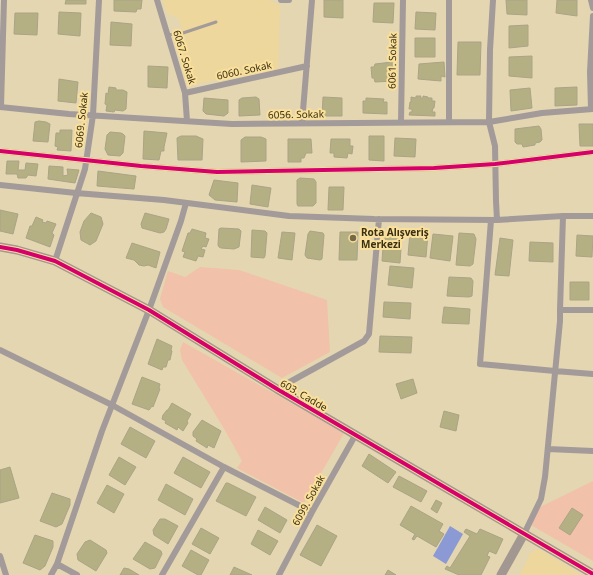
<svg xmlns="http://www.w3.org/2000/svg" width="593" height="575" viewBox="0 0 593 575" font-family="'Noto Sans',sans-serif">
<rect width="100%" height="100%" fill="#e4d6b1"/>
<path fill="#edd79c" d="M163 0H269L280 6 278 69 194 84 188 83 179 50 186 39 179 19 167 13Z
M535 550H540L582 575H520L530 554Z"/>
<path fill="#f2c1a9" d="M200 267 239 270 327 300 330 352 282 378 163 307 160 299 168 271 185 277Z
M183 342 344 433 304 503 237 468 242 461 226 432 182 360 180 350Z
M593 481V561L531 525 540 507Z"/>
<path fill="#8b9ad4" d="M450 526 463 534 446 564 433 556Z"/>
<path fill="#b5af84" stroke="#aaa486" d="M66 0H86V4H65Z
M114 0H142L141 9H137L136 12 114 11Z
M324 0H343V18L324 17Z
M506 0H527V15L507 14Z
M557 0H577V16L556 13Z
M374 3H394L393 23 373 22Z
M59 12 81 13 80 36 58 34Z
M416 12 436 13 435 30 415 29Z
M15 13H38L37 35 14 34Z
M111 22 132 24 131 46 110 45Z
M528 25V46L509 48V26Z
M415 38H435V57H415Z
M458 42H481L480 75H457Z
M532 56V78L509 76V57Z
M392 62 394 81 375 82 374 78H372L371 67H374L375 64Z
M444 62 445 77 441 76V81L418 79 419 64Z
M148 66 168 67 167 88 148 87Z
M59 79 78 82 76 103 58 101Z
M109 87 116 88V90H123L127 92 126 109 123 111 115 110 114 112 106 111 107 105 105 104 106 93 108 94Z
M577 87V105L555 106V88Z
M530 88 532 108 511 111 510 90Z
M416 96H421L420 98H423V96L428 97V98H432V101H435L434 108H433L432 112H435V116L409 115 410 112H412V109H409L410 102H411V97L416 98Z
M256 97 259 99 260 115 239 116V100L242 98Z
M323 97 342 98V116H322Z
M204 98 228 100V113L224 116 206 114 203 111Z
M366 98 384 99 383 102H387V114L363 113V101H366Z
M39 121 46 122 50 124 48 142 33 141 35 122Z
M579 124H593V146H580Z
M539 126 541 129 542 140 540 142 535 143V145L523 147 522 144H517L515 142V129Z
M60 130H72L71 151 57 150 58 147 55 146 56 133H60Z
M144 131 167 133 164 147V151H161L159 160 143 159Z
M110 132 121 133 123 134 125 136 123 153 120 156 108 155 105 149 107 135Z
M181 136H196L203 139 202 160H178L177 138Z
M369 136H384V161L369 160Z
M245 137H261L266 139V161L241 162V140Z
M395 138 416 139 415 157 394 156Z
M288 139H311L312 153H306L304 158H301V162H288Z
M331 139H350V146H353L352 154 348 153 347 158 334 157V153H330Z
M7 161H19L18 170H25L26 163 38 164 36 176 28 175 26 178H18L17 174H6Z
M49 166 63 167V176L68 175 67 169 79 170 75 183 48 179Z
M98 171 136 176 134 189 97 186Z
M300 178 314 179 316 182V203L313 206H298L297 204V180Z
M214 180 238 183 237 202 215 200 209 195Z
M252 185 271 188 268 207 250 204Z
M329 187H344L343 210H328Z
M0 210 18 214 13 234 0 231Z
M91 213 101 217 103 224 96 241 90 245 81 240 80 232 84 221Z
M145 213 169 219 166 229 164 232 160 233 142 228 141 224Z
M36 217 43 220 42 222 46 223 47 221 56 224 52 233 54 235 50 247 26 238 30 226H32Z
M221 228 239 229 241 231 239 247 234 249 221 248 219 247 218 245 219 229Z
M192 229 206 233 205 238 209 239 206 247 203 246 201 249 205 250 203 257 198 256 196 261 183 257 185 252 182 251 188 233H190Z
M252 230 265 231 267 233 265 256 264 258 251 257Z
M310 231 323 233 324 235 322 259 320 260 307 258 305 255 308 234Z
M282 232 295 233 292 260 278 258Z
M340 232H358L357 260H339Z
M410 233 428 234 426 257 408 255Z
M459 233 474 234 476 239 473 264 470 266 456 265Z
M384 234 402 235 400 263 382 261Z
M433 234 453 236 450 261 430 258Z
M577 235 593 236 592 257 576 256Z
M500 238 513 240 509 276 495 275Z
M530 242 553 243V262L529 261Z
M132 243 160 252 156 268 148 265 144 266 139 265 134 260 126 258Z
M390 266 414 268 412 288 388 285Z
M449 277 471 278 473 281 472 296 469 297 447 296Z
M570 282H589V300H570Z
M384 302 411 303 410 319 383 317Z
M444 307 470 309 469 324 442 323Z
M380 336 412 337 411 353 379 352Z
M157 339 172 346 171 350 172 351 170 360H168L166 367H163L162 370 148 364Z
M142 377 160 384 159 388 160 389 153 407 152 406 149 410 132 404Z
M413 379 417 393 401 399 396 384Z
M172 403 191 414 187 421 188 423 183 431 178 427 177 430 165 423 166 421 162 419 163 415 167 410H168Z
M444 411 459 415 456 431 440 427Z
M202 420 221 431 214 448 208 445 207 448 196 441 197 439 193 436V432Z
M130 427 155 441 146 458 121 444Z
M369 454 396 472 388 483 362 466Z
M119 457 136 467 125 485 109 475Z
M183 457 210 472 201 488 174 473Z
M10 467 19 498 0 503V470Z
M399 476 427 491 421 502 393 487Z
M226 483H228L256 497 246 516 216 501Z
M166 484 193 499 185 515 158 500Z
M107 485 124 494 114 513 97 503Z
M52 493 70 499V505L62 524 56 527 40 521Z
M436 500 442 503 437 513 431 509Z
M411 506 443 524 439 531 444 534 436 547 417 536 414 540 412 539 415 534 400 525Z
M265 507 287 520 280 533 258 520Z
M572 508 583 515 570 535 559 528Z
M160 519H165L178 526 168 544 154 535 153 530Z
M317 525 337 536 321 566 300 555Z
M201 528 219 538 210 554 192 544Z
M466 529 477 534 480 529 503 539 496 554 489 551 487 556 490 557 481 575H459L445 569 447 566 450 568 470 536 464 532Z
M258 530 278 541 270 555 251 544Z
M35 535 53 541V547L45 566 40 570 23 563Z
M90 540 106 550 107 553 96 571 78 560 77 554 85 542Z
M145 542 161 551 162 554 155 568 150 569 133 559Z
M191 550 209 560 201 575H198L182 566Z
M234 567 252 575H230Z
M124 568 129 569 139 575H120Z
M388 570 396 575H385Z"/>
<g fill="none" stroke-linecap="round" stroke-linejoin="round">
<path stroke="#a39a9a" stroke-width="3" d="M167 35 183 33 216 22"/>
<path stroke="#a39a9a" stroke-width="6" d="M157 0 185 93 187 121
M281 0H289
M449 0V121
M493 0 490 50 489 122 495 146 496 201 497 220
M591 0 593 8
M185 93 307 66
M0 107 69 114 232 124 489 122 542 113 593 109
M1 107 4 0
M591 109 590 72 593 16
M401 122 403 0
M302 123 312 0
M0 151 141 166 217 172 434 168 495 164 593 152
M0 185 76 193 164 200 289 216 374 219 497 220 563 216H593
M491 220 480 364 555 371 593 374
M55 261 85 169 93 115 99 0
M560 310H593
M0 350 112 405 224 467 312 512
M277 389 364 341 369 334 379 219
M548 449 593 451
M524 534 541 499 545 477 560 321V310L563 216
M0 556 6 575
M57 564 77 575
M51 575 57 564 102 431 149 310 181 221 186 203
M162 575 224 467
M279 575 312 512 356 434"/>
<path stroke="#a39792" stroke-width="9" d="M0 247 17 250 55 261 149 310 277 389 593 574
M501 575 524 534"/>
<defs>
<path id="cycleway" d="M0 151 141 166 217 172 434 168 495 164 593 152
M0 247 17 250 55 261 149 310 277 389 593 574"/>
</defs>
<use href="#cycleway" stroke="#fae09b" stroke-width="6"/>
<use href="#cycleway" stroke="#d6006c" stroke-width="4"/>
</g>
<circle fill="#75694a" stroke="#fae09b" stroke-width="1.5" cx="353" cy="238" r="4"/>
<g text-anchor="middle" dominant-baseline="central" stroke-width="4" stroke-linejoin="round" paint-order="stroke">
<g font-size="10" fill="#392f13" stroke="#fae09b">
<text transform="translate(185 57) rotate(73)">6067. Sokak</text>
<text transform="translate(392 61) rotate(-89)">6061. Sokak</text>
<text transform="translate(244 70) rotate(-12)">6060. Sokak</text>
<text transform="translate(296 114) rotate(-1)">6056. Sokak</text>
<text transform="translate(81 120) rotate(-84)">6069. Sokak</text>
<text transform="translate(304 395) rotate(30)">603. Cadde</text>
<text transform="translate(308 500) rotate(-61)">6099. Sokak</text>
</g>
<g font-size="10" font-weight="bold" fill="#392f13" stroke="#fae09b" text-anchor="start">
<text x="361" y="232">Rota Alışveriş<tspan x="361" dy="12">Merkezi</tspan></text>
</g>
</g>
</svg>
